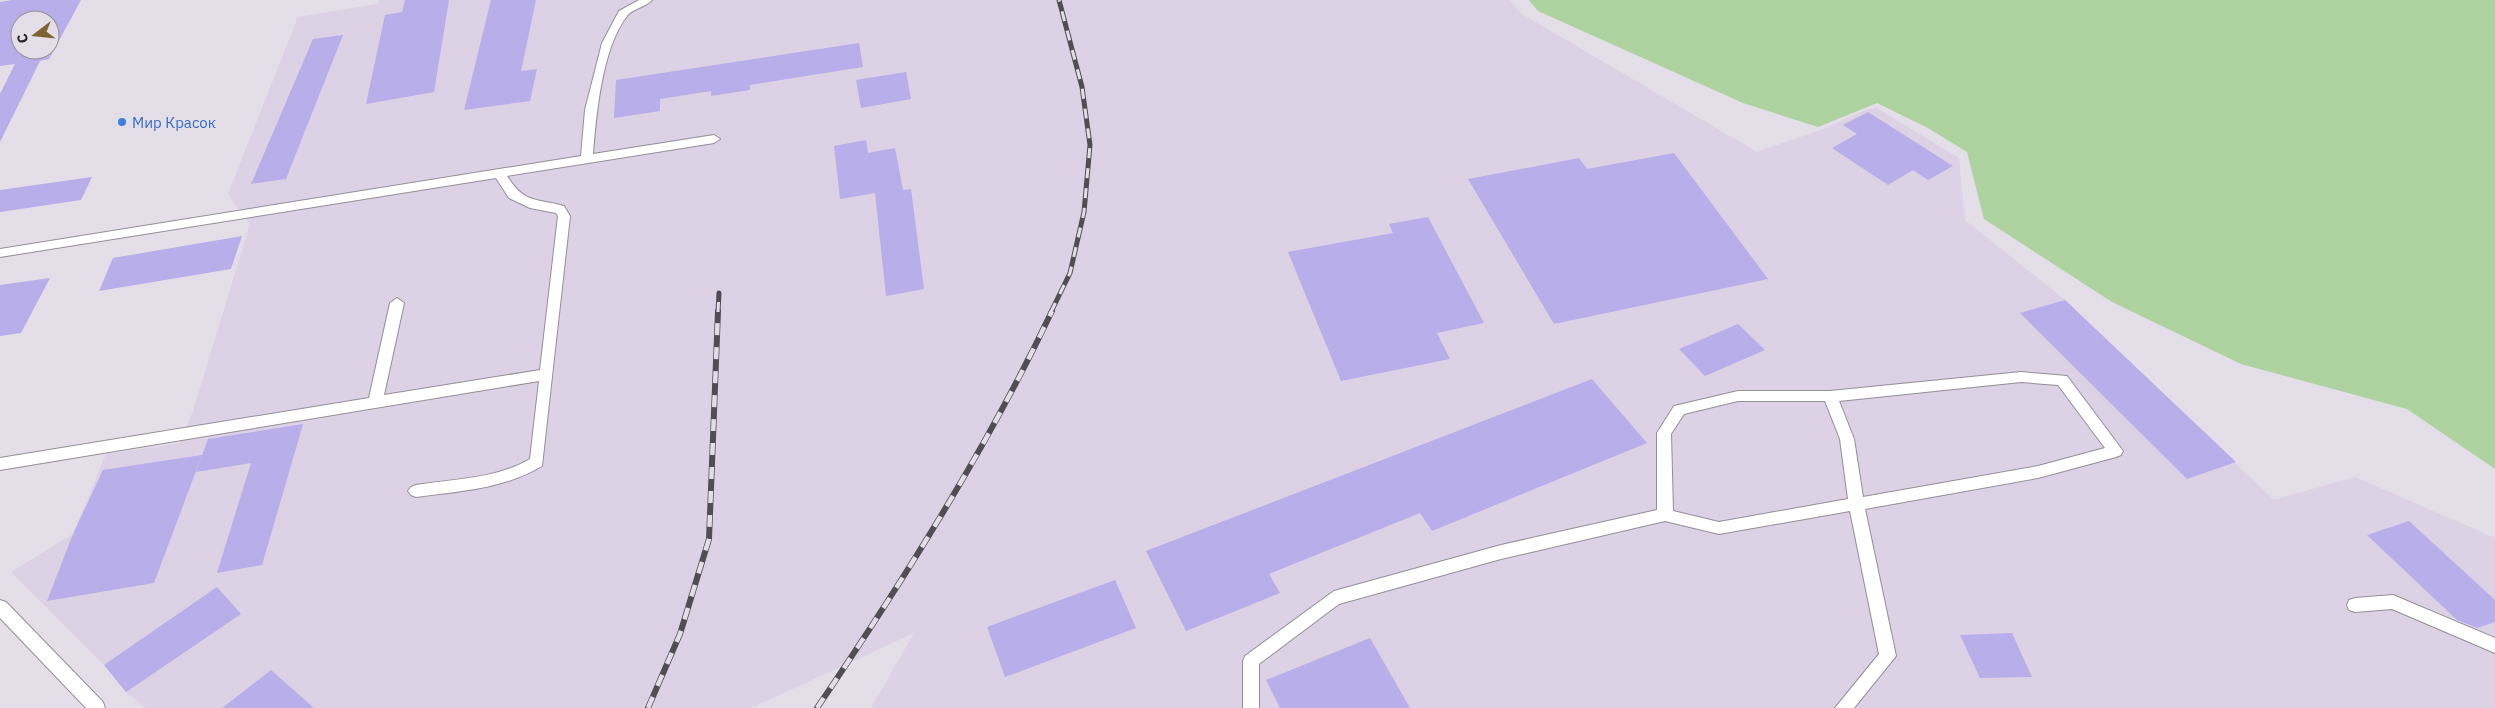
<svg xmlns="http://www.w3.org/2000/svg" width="2495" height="708" viewBox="0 0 2495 708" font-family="'IBM Plex Sans',sans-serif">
<rect width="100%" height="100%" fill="#e3dee8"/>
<path fill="#ddd1e5" d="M380 0H1510L1522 14 1757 152 1823 129 1865 110 1877 108 1959 158 1965 220 2065 300 2274 500 2355 477 2495 538V708H871L914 633 751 708H146L126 692 104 665 11 572 73 534 106 454 180 443 193 411 250 224 228 194 298 17 378 4Z"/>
<path fill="#aed2a0" d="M1529 0H2495V469L2407 409 2241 364 2112 302 1984 219 1967 152 1928 128 1877 103 1818 127 1743 103 1538 11Z"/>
<path fill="#b7aeea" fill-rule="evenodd" d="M12 0H81L49 59 40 61 0 142V94L15 64 0 66V2ZM20 20H50V50H20Z
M405 0H449L434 92 366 104 385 15 402 12Z
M491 0H536L521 71 537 69 530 101 464 110Z
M343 35 286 179 251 184 313 39Z
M859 43 863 67 750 85V90L711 96V91L660 99V111L614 118 616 80Z
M906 72 911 99 861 108 856 80Z
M1868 112 1953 166 1928 180 1913 170 1888 185 1832 148 1857 134 1843 125Z
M866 140 868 153 895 148 903 190 911 189 924 289 886 296 875 193 840 199 834 146Z
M1674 153 1768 279 1554 324 1468 179 1579 158 1587 169Z
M92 177 81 200 0 212V190Z
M1428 217 1484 323 1437 333 1450 359 1341 381 1288 252 1393 233 1389 224Z
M242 236 231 269 99 291 113 258Z
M50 278 21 333 0 336V285Z
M2065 300 2236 462 2187 479 2020 313Z
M1738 324 1765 350 1705 376 1679 349Z
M1592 379 1647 443 1432 531 1420 513 1269 574 1280 593 1186 631 1146 551Z
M303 424 262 565 217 573 251 463 196 472 208 439Z
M202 455 154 583 47 601 73 534 103 470Z
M2409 521 2495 600V622L2477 628 2457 620 2367 535Z
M1115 580 1136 628 1005 677 987 627Z
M217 587 241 614 126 692 104 665Z
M2012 633 2032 677 1980 678 1960 635Z
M1370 638 1410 708H1280L1266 680Z
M271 670 314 708H222Z"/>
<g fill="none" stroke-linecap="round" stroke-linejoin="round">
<defs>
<path id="lane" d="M639 0H652C646 7 632 9 627 16 602 48 596 115 593 154L714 135 720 139 714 143 507 176C525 204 535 198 564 206L570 216 542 466C504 489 459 491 416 497L411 495 408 491 411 487 416 485C454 479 496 479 530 459L539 381 0 470V458L369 398 390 303 397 298 404 303 384 395 540 370 558 216 556 213 530 208 509 198 496 178 0 257V249L581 156 585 110 602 43 619 11Z
M2021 372 2067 376 2123 451 2121 455 2116 457 2038 478 1865 509 1896 656 1854 708H1835L1879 654 1850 511 1719 534 1665 521 1501 559 1339 604 1259 664V708H1243V661L1245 656 1334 591 1501 545 1657 510V433L1674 406 1738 391H1830ZM2021 382 2058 385 2105 448 2038 466 1863 497 1854 439 1839 401ZM1738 401H1825L1840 439 1848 499 1719 522 1673 511 1671 434 1684 414Z
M2393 595 2495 638V653L2392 609 2355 612 2349 610 2347 605 2349 600 2355 598Z
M0 600 6 602 103 702 105 708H86L0 618Z"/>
</defs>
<use href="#lane" stroke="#938e97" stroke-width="2"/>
<use href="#lane" fill="#fff" fill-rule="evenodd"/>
<defs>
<path id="rail-far1" d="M718 312 719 293
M1051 312 1070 273 1084 212 1090 145 1082 87 1059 0"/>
<path id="rail" d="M648 708 680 634 709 539 718 311
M817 708C903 581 986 450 1052 311"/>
</defs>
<use href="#rail-far1" stroke="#504e53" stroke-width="5"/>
<use href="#rail" stroke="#504e53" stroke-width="6"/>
<use href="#rail-far1" stroke="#e3dee8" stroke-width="3" stroke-dasharray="10" stroke-linecap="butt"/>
<use href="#rail" stroke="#e3dee8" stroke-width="4.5" stroke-dasharray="12" stroke-linecap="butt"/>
</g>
<circle fill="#3f7fe0" stroke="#e3dee8" stroke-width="2" cx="122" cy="122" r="5"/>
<g text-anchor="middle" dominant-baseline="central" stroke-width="5" stroke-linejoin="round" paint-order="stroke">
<g font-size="15" fill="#366cbe" stroke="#e3dee8" text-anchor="start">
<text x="132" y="122">Мир Красок</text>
</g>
</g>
<g transform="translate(35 35) rotate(254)"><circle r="24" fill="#e3dee8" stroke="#97949b"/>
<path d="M0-4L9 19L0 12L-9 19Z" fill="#7d6234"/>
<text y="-8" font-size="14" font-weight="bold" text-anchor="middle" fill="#262428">С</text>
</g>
</svg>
